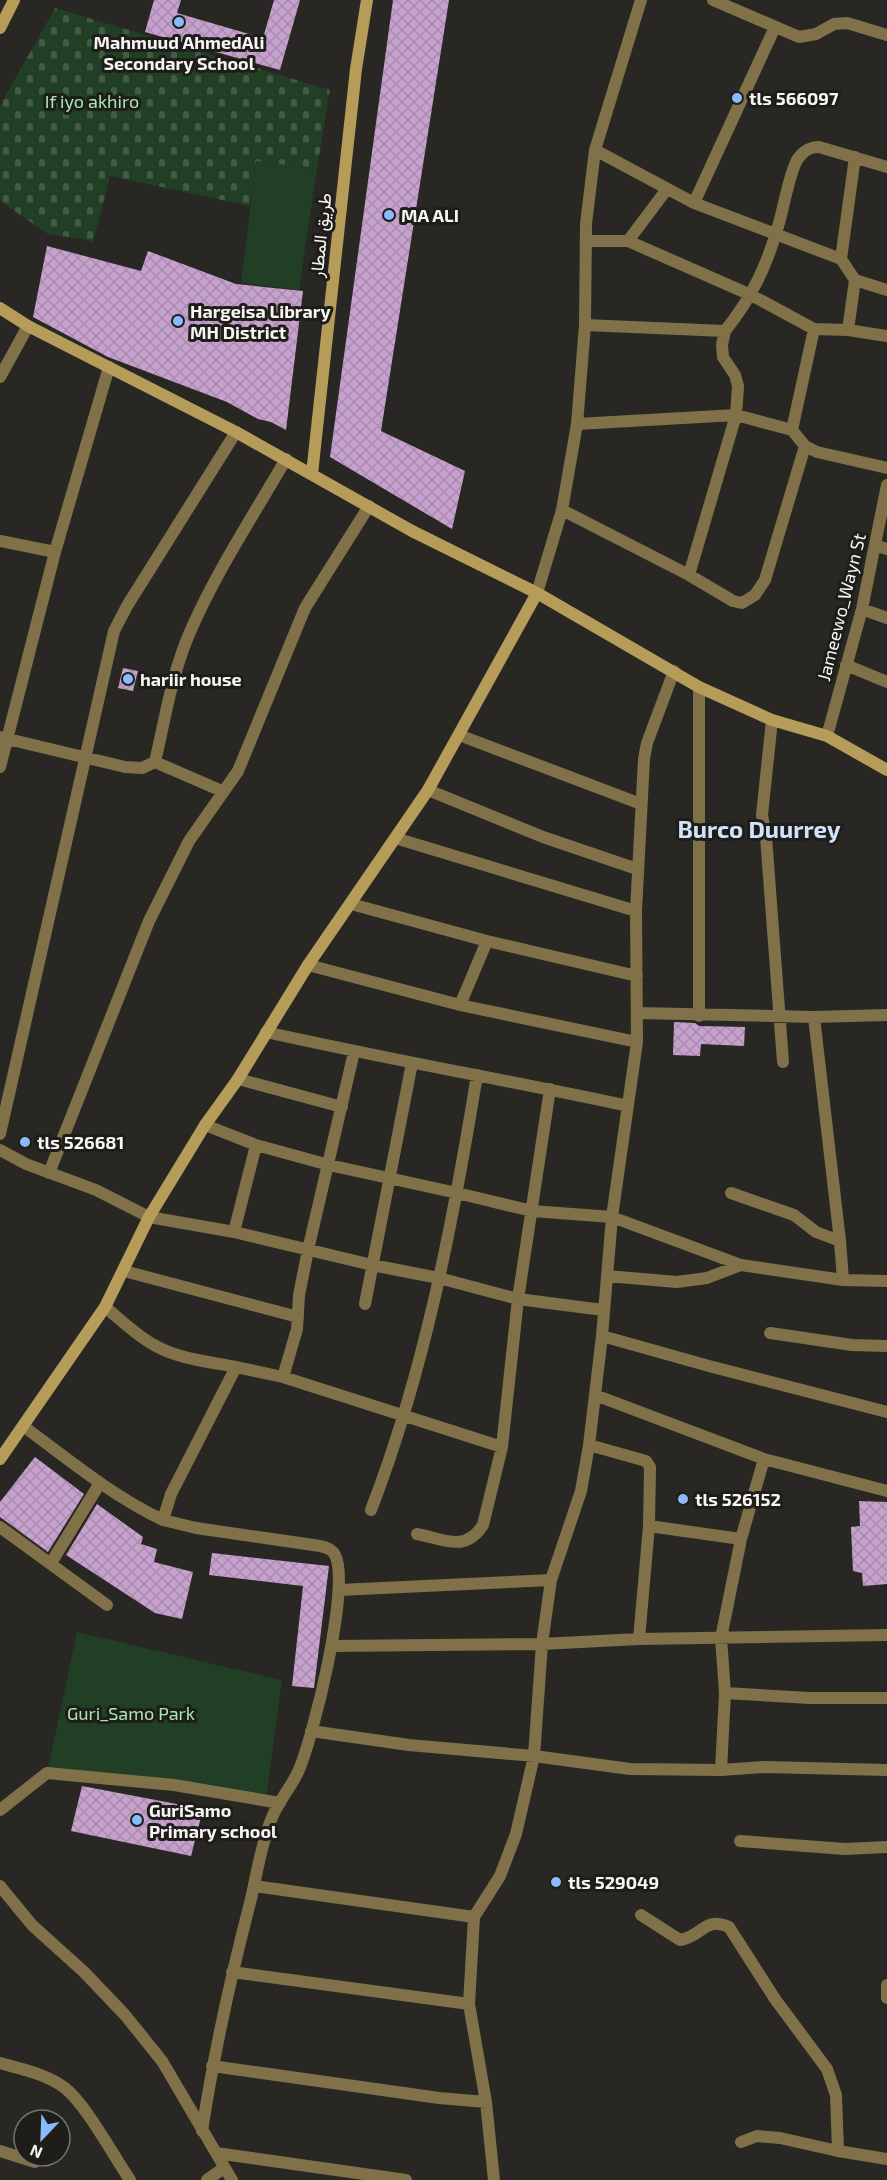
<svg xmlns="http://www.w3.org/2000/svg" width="887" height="2180" viewBox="0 0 887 2180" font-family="'Exo 2',Vazirmatn,sans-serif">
<defs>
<pattern id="cemetery-stones" width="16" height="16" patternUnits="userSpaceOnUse" patternTransform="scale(1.5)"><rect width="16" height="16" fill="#213f25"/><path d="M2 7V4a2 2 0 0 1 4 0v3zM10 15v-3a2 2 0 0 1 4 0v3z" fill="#425b45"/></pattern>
<pattern id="building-cross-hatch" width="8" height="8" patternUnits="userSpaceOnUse" patternTransform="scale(1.5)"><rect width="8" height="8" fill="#c7a1ce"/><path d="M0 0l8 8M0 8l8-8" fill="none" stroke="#a88bad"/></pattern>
</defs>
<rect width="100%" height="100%" fill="#282723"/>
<path fill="#213f25" d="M256 161 317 169 299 290 241 283Z
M77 1632 282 1680 265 1807 174 1785 47 1773Z"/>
<path fill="url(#cemetery-stones)" d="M55 8 330 90 317 169 256 161 250 206 110 176 93 243 83 239 48 234 0 201V106Z"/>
<path fill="url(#building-cross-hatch)" d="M154 0H181L177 13 263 38 274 0H300L280 70 145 32Z
M393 0H449L381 431 465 471 452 529 330 457Z
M47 246 141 271 148 251 236 284 303 291 286 430 271 422 258 419 227 402 108 357 33 317Z
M123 668 138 671 133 691 118 688Z
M674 1022 695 1023 699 1026 745 1027 744 1046 701 1044 700 1056 673 1055Z
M35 1457 84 1494 48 1552 0 1517V1502Z
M859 1501 887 1502V1584L863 1586 862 1573 853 1571 851 1527 860 1526Z
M97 1504 143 1537 141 1544 157 1549 154 1562 193 1572 182 1619 155 1613 66 1555Z
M212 1553 329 1566 314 1688 292 1686 303 1586 209 1575Z
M82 1786 203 1809 191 1856 71 1831Z"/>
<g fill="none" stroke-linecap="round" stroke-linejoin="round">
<path stroke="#817148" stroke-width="12" d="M713 0 799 37 816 34 834 24 847 23 887 35
M595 150 694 203 841 259 855 280 887 290
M694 203 775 27
M586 241H628L751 295 814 329 848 330 887 336
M628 241 667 189
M841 259 855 157
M585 325 725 331C752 297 767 266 779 223 784 206 789 175 797 160 803 151 809 147 819 147L887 167
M848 330 855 280
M0 377 28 326
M577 424 736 415 792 430 805 446 817 452 887 468
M792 430 814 329
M562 510 689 575 736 415 738 386 735 375 723 357 722 345 725 331
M0 541 55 552
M875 545 887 549
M689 575 733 601 742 603 755 595 765 580 805 446
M537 593 562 510 577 424 585 325 586 224 595 150 641 0
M862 609 887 618
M846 665 887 682
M772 720 762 815 766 837 783 1062
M459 735 641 804
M827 736 862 609 887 485
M0 737 125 767 142 768 155 762C165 719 172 673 190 632 216 572 253 516 286 459
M155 762 222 791
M0 767 55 552 109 367
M428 790 543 837 637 869
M395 838 636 911
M351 904 487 941 637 976
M308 965 460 1005 637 1042
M460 1005 487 941
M638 1013 814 1017 887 1015
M699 1016V687
M814 1017 840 1241
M266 1032C386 1059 507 1080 628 1106
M238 1079 342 1107
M205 1125 256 1145 329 1165 457 1193 532 1211 612 1217 741 1265 843 1280 887 1281
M0 1134 114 631 127 606 236 432
M0 1150 26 1164 96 1190 149 1217 234 1232 372 1265 439 1278 518 1299 603 1310
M49 1173 149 921 189 841 238 771 305 608 369 506
M731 1193 794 1215 816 1232 840 1241 843 1280
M234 1232 256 1145
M124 1271 298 1317
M607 1276 677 1282 707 1278 741 1265
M365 1304 412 1063
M105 1307C121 1320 136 1335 154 1345 178 1359 210 1362 236 1367L171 1494 163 1520 196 1528 320 1546C326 1547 332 1549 335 1555 351 1585 313 1739 298 1772 290 1789 277 1803 271 1820 261 1845 257 1873 251 1899 231 1976 214 2052 202 2131
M770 1333 852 1345 887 1346
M602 1336 709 1366 887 1412
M236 1367 283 1377 502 1447
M283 1377 297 1329 299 1295 308 1250 354 1052
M595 1395 764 1459
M23 1426C68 1459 112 1496 163 1520
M589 1445 646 1461 650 1467 649 1526 639 1639
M371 1510C425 1370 453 1222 477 1075
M649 1526 741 1539
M0 1527 107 1605
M417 1534C444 1539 465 1553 483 1525L502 1447 518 1299 550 1089
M51 1563 100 1483
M339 1590 551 1580
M331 1646 542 1644 639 1639 887 1635
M725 1693 809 1698H887
M311 1731 409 1745 534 1756 630 1769 721 1770 765 1767 887 1770
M721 1770 725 1693 721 1638 741 1539 764 1459 887 1491
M0 1810 47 1773 174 1785 280 1803
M740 1841 845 1849 887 1847
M0 1886 32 1925 84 1972 125 2015 162 2061 232 2180
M254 1886 474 1917
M641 1915 680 1940C702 1937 704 1916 729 1927L775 1999 827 2069 836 2095 838 2151
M232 1972 469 2004
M887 1985V1998
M0 2063C21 2069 47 2074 65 2088 87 2106 113 2155 130 2180
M212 2066 439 2098 486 2102
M741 2142 757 2136 780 2138 838 2151 887 2159
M0 2151 35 2162
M216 2153 406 2180
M207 2180 224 2168
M494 2180 486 2102 469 2004 474 1917 500 1876 516 1834 534 1756 542 1644 551 1580 581 1491 589 1445 602 1336 612 1217 637 1042 636 911 644 759 647 743 674 671"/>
<path stroke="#b59c58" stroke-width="12" d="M0 28 14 0
M0 308 28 326 236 432 412 531 537 593 699 687 772 720 827 736 887 770
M312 474 356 69 367 0
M0 1459 105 1307 149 1217 205 1125 238 1079 308 965 428 790 537 593"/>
</g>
<g fill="#88bafc" stroke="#1f1d1a" stroke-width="2">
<circle cx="179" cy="22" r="6"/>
<circle cx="737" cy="98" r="6"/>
<circle cx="389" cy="215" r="6"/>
<circle cx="178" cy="321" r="6"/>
<circle cx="128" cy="679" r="6"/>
<circle cx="25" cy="1142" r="6"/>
<circle cx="683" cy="1499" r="6"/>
<circle cx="137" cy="1820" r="6"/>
<circle cx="556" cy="1882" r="6"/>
</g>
<g text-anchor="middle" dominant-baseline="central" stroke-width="6" stroke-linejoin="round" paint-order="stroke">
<g font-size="18" font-weight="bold" fill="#f6f5f2" stroke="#1f1d1a" text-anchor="start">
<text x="179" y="42" text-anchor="middle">Mahmuud AhmedAli<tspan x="179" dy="21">Secondary School</tspan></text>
<text x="749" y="98">tls 566097</text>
<text x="401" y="215">MA ALI</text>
<text x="190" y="311">Hargeisa Library<tspan x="190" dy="21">MH District</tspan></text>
<text x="140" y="679">hariir house</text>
<text x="37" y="1142">tls 526681</text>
<text x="695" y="1499">tls 526152</text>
<text x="149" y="1810">GuriSamo<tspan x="149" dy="21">Primary school</tspan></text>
<text x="568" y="1882">tls 529049</text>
</g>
<g font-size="18" fill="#a8eaae" stroke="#1f1d1a">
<text x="92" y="101">If iyo akhiro</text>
<text x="131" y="1713">Guri_Samo Park</text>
</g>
<g font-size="18" fill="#f6f5f2" stroke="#1f1d1a">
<text transform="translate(320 235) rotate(-84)">طريق المطار</text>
<text transform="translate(841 607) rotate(-76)">Jameewo_Wayn St</text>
</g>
<g font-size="24" font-weight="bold" fill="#d0e2fc" stroke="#1f1d1a">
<text x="759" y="828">Burco Duurrey</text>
</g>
</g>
<g transform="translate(42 2138) rotate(203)"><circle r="28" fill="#1f1d1a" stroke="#757370" stroke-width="1.5"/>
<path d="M0-4.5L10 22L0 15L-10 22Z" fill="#88bafc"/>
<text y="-9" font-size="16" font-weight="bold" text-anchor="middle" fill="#f6f5f2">N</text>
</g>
</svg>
